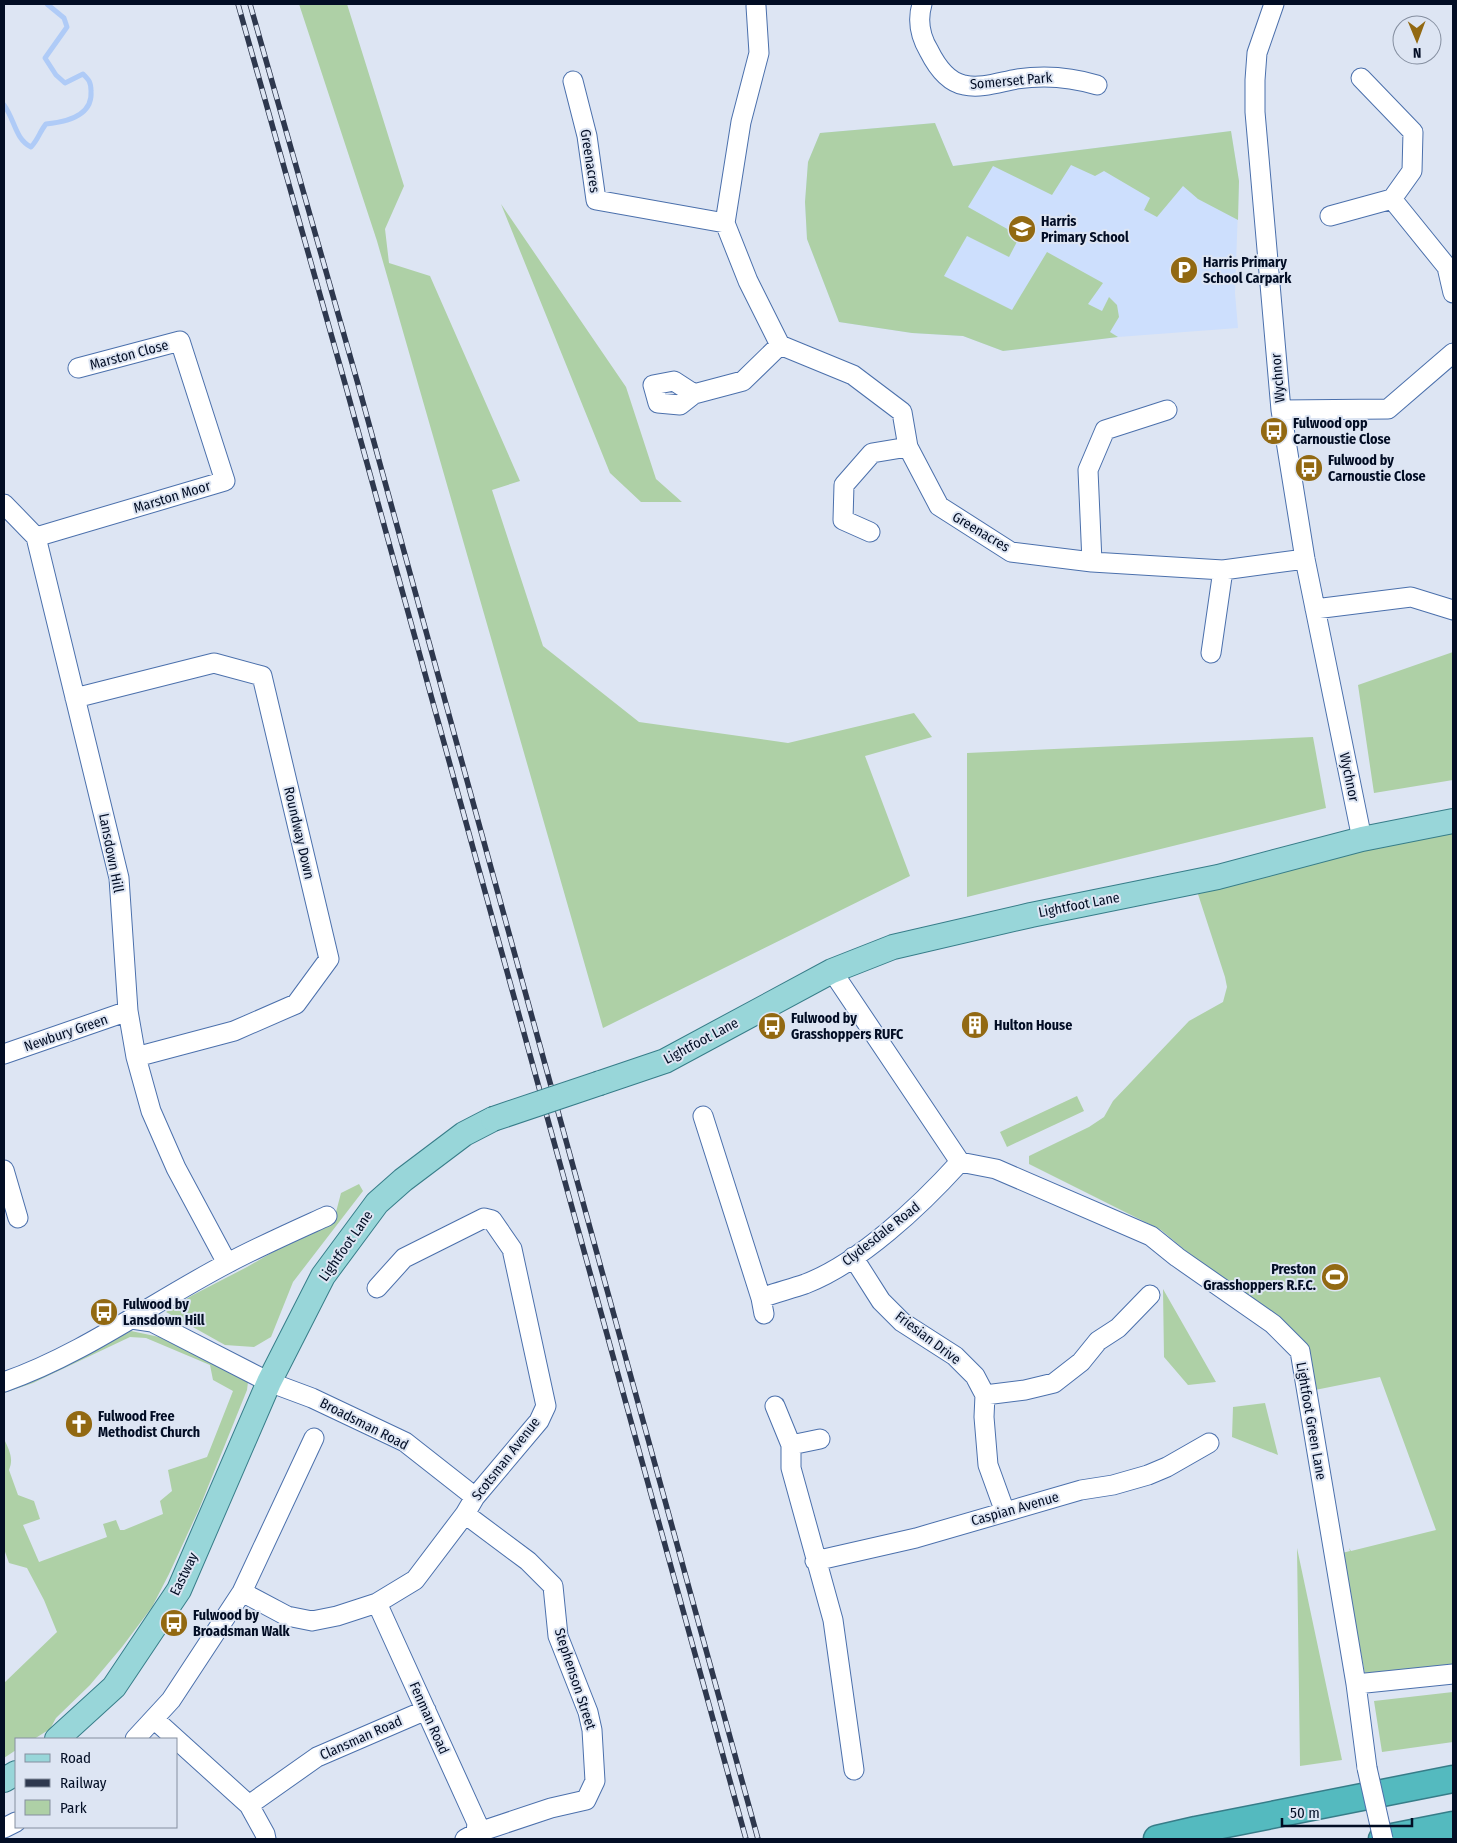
<svg xmlns="http://www.w3.org/2000/svg" width="1457" height="1843" viewBox="0 0 1457 1843" font-family="'Fira Sans Condensed',sans-serif">
<rect width="100%" height="100%" fill="#dde5f3"/>
<path fill="#cddffd" d="M935 123 953 166 1231 131 1239 181 1235 293 1238 328 1118 337 1003 351 963 336 912 333 839 322 807 239 805 202 808 162 820 133Z"/>
<path fill="#aed0a6" d="M299 4H347L404 186 385 229 389 263 430 276 520 481 492 490 543 646 639 722 788 743 914 713 932 737 865 756 910 876 603 1028 377 241Z
M935 123 953 166 1231 131 1239 181 1238 220 1198 199 1183 186 1157 217 1144 210 1150 198 1104 171 1095 176 1071 165 1052 195 993 166 968 207 1020 236 1009 257 967 236 944 276 1012 310 1047 252 1103 283 1088 304 1102 311 1109 297 1117 305 1119 317 1110 332 1118 337 1003 351 963 336 912 333 839 322 807 239 805 202 808 162 820 133Z
M501 204 626 387 656 479 682 502H641L610 473Z
M1453 652V780L1374 793 1358 685Z
M1313 737 1326 808 967 897V753Z
M1453 827V1666L1365 1674 1342 1553 1350 1551 1349 1548 1351 1551 1436 1530 1380 1377 1315 1390 1304 1350 1161 1230 1029 1164V1156L1089 1127 1104 1117 1113 1101 1189 1021 1223 1002 1227 987 1225 977 1196 888Z
M1077 1096 1084 1111 1007 1147 1000 1132Z
M359 1184 363 1191 293 1282 271 1337 254 1347 225 1345 166 1312 191 1296 247 1267 335 1216 341 1193Z
M1163 1289 1216 1382 1188 1385 1164 1357Z
M131 1331 169 1339 242 1373 248 1382 247 1390 199 1509 169 1574 152 1607 122 1647 90 1685 56 1718 50 1729 34 1739H16V1750L4 1758V1683L57 1632 44 1600 27 1568 9 1563 4 1549V1439C9 1450 14 1458 9 1470L18 1495 34 1501 40 1519 23 1525 39 1562 107 1537 103 1524 116 1520 120 1530H124L163 1514 160 1501 172 1491 168 1470 207 1457 233 1391 213 1380 210 1365 146 1338 130 1337 33 1383 4 1393V1391L51 1371Z
M1265 1403 1278 1455 1232 1437 1233 1407Z
M1297 1548 1342 1760 1300 1766Z
M1453 1692V1742L1382 1752 1374 1701Z"/>
<g fill="none" stroke-linecap="round" stroke-linejoin="round">
<path stroke="#afcbf7" stroke-width="5" d="M4 105C15 120 15 139 31 147 38 140 40 131 46 124 67 122 93 115 91 91 91 82 89 80 83 74L65 83 56 75 45 58 67 27 64 18 47 4"/>
<defs>
<path id="minor" d="M922 4C917 21 920 36 929 51 936 65 948 82 964 85 981 89 1000 82 1017 79 1043 75 1071 77 1097 85
M1274 4 1257 53 1255 80V112L1281 410 1305 559 1362 839
M756 6 759 53 741 122 725 223 748 281 780 345 853 375 902 412 908 447 939 506 1011 552 1092 562 1223 570 1305 559
M1361 78 1413 132 1412 171 1392 199 1447 267 1453 293
M573 81 587 136 596 200 725 223
M1330 216 1392 199
M694 394 674 381 653 385 658 403 680 405 694 394 743 381 780 345
M1281 410 1388 409 1453 353
M4 504 36 537 119 878 128 1011 136 1057 151 1111 176 1168 227 1263
M870 532 843 520 844 485 872 453 908 447
M36 537 225 481 180 341 78 368
M1092 562 1088 470 1105 430 1167 410
M1315 609 1411 597 1453 610
M1211 653 1223 570
M75 698 214 663 262 676 329 959 296 1004 234 1031 136 1057
M832 971 960 1162 996 1169 1151 1236 1177 1257 1273 1324 1300 1351 1356 1684 1367 1768
M4 1054 128 1011
M703 1116 761 1298 764 1314
M4 1170 18 1218
M853 1257 881 1301 902 1322 955 1356 975 1376 985 1395 984 1417 988 1465 1005 1512
M761 1298C775 1293 790 1289 805 1284 860 1263 921 1205 960 1162
M132 1319 152 1322 269 1382 312 1398 405 1442 475 1497
M4 1382C84 1354 153 1302 228 1263 260 1246 294 1231 327 1216
M985 1395 1025 1390 1054 1383 1081 1362 1098 1341 1118 1328 1150 1295
M775 1406 791 1445V1468L833 1620 854 1770
M314 1438 242 1592 287 1616 312 1621 337 1616 377 1603 415 1580 465 1514 475 1497 539 1421 546 1406 512 1249 492 1220 484 1218 404 1258 377 1288
M791 1445 820 1439
M465 1514 528 1561 553 1586 558 1636 588 1712 592 1730 595 1781 586 1800 551 1808 476 1833 465 1839
M815 1561 916 1538 1081 1490 1113 1485 1148 1475 1167 1467 1209 1443
M377 1603 477 1823 476 1833
M1356 1684 1453 1674
M154 1719 249 1805 265 1834 266 1839
M135 1739 171 1700 242 1592
M249 1805 317 1757 426 1710
M4 1828 16 1822"/>
<path id="major" d="M600 1083 665 1061 832 971 893 947 1031 915 1218 877 1362 839 1453 821
M57 1739 114 1687 179 1590 269 1382 323 1276 377 1203 403 1180 464 1134 493 1119
M4 1780 16 1773"/>
<path id="highway" d="M1157 1839 1196 1830 1453 1779
M1382 1839 1453 1825"/>
</defs>
<use href="#minor" stroke="#4b70ac" stroke-width="21"/>
<use href="#major" stroke="#377d89" stroke-width="26"/>
<use href="#highway" stroke="#377d89" stroke-width="29"/>
<use href="#minor" stroke="#fff" stroke-width="19"/>
<use href="#major" stroke="#98d6d9" stroke-width="24"/>
<use href="#highway" stroke="#54babf" stroke-width="26"/>
<defs>
<path id="rail" d="M238 4 346 387 746 1839
M250 4 358 384 758 1839"/>
</defs>
<use href="#rail" stroke="#2e384e" stroke-width="5.5"/>
<use href="#rail" stroke="#dde5f3" stroke-width="4" stroke-dasharray="11" stroke-linecap="butt"/>
<defs>
<path id="minor-bridge" d="M1367 1768 1383 1839"/>
<path id="major-bridge" d="M493 1119 600 1083"/>
</defs>
<use href="#minor-bridge" stroke="#4b70ac" stroke-width="21" stroke-linecap="butt"/>
<use href="#major-bridge" stroke="#377d89" stroke-width="26" stroke-linecap="butt"/>
<use href="#minor-bridge" stroke="#fff" stroke-width="19"/>
<use href="#major-bridge" stroke="#98d6d9" stroke-width="24"/>
</g>
<defs>
<symbol id="school-disc" viewBox="-11 -11 22 22"><circle r="9.5" fill="#926912" stroke="#dde5f3"/><path d="M0-5L7-2L0 1L-7-2ZM-4 1L0 2.5L4 1V4Q0 6-4 4Z" fill="#fff"/></symbol>
<symbol id="parking-disc" viewBox="-11 -11 22 22"><circle r="9.5" fill="#926912" stroke="#dde5f3"/><path d="M-3.5-5.5H1a3.5 3.5 0 0 1 0 7H-1V5.5H-3.5ZM-1-3.4V-.6H.8a1.4 1.4 0 0 0 0-2.8Z" fill="#fff"/></symbol>
<symbol id="bus-disc" viewBox="-11 -11 22 22"><circle r="9.5" fill="#926912" stroke="#dde5f3"/><path d="M-5-6H5V4H4V6H2V4H-2V6H-4V4H-5ZM-3.5-4V0h7V-4ZM-3.5 1.2v1.5H-2V1.2ZM2 1.2v1.5H3.5V1.2Z" fill="#fff"/></symbol>
<symbol id="building-disc" viewBox="-11 -11 22 22"><circle r="9.5" fill="#926912" stroke="#dde5f3"/><path d="M-4-6H4V6H1V3H-1V6H-4ZM-2.5-4.3h1.7v1.8h-1.7ZM.8-4.3h1.7v1.8H.8ZM-2.5-1h1.7V.8h-1.7ZM.8-1h1.7V.8H.8Z" fill="#fff"/></symbol>
<symbol id="stadium-disc" viewBox="-11 -11 22 22"><circle r="9.5" fill="#926912" stroke="#dde5f3"/><path d="M0-5a6.5 5 0 1 0 0 10a6.5 5 0 1 0 0-10ZM-3.5-1.8h7v3.6h-7Z" fill="#fff"/></symbol>
<symbol id="church-disc" viewBox="-11 -11 22 22"><circle r="9.5" fill="#926912" stroke="#dde5f3"/><path d="M-1.2-6h2.4v3.5h3.3v2.4h-3.3V6h-2.4V-.1h-3.3v-2.4h3.3Z" fill="#fff"/></symbol>
</defs>
<g fill-rule="evenodd">
<use href="#school-disc" x="1006" y="213" width="32" height="32"/>
<use href="#parking-disc" x="1168" y="254" width="32" height="32"/>
<use href="#bus-disc" x="1258" y="415" width="32" height="32"/>
<use href="#bus-disc" x="1293" y="452" width="32" height="32"/>
<use href="#building-disc" x="959" y="1009" width="32" height="32"/>
<use href="#bus-disc" x="756" y="1010" width="32" height="32"/>
<use href="#stadium-disc" x="1319" y="1261" width="32" height="32"/>
<use href="#bus-disc" x="88" y="1296" width="32" height="32"/>
<use href="#church-disc" x="63" y="1408" width="32" height="32"/>
<use href="#bus-disc" x="158" y="1607" width="32" height="32"/>
</g>
<g text-anchor="middle" dominant-baseline="central" stroke-width="4" stroke-linejoin="round" paint-order="stroke">
<g font-size="14" fill="#020d24" stroke="#dde5f3">
<text transform="translate(1011 81) rotate(-5)">Somerset Park</text>
<text transform="translate(590 161) rotate(81)">Greenacres</text>
<text transform="translate(129 355) rotate(-15)">Marston Close</text>
<text transform="translate(1278 378) rotate(-95)">Wychnor</text>
<text transform="translate(172 497) rotate(-17)">Marston Moor</text>
<text transform="translate(981 532) rotate(31)">Greenacres</text>
<text transform="translate(1349 777) rotate(78)">Wychnor</text>
<text transform="translate(299 833) rotate(77)">Roundway Down</text>
<text transform="translate(111 853) rotate(79)">Lansdown Hill</text>
<text transform="translate(1079 905) rotate(-11)">Lightfoot Lane</text>
<text transform="translate(66 1033) rotate(-19)">Newbury Green</text>
<text transform="translate(701 1041) rotate(-28)">Lightfoot Lane</text>
<text transform="translate(881 1234) rotate(-38)">Clydesdale Road</text>
<text transform="translate(346 1246) rotate(-55)">Lightfoot Lane</text>
<text transform="translate(928 1338) rotate(37)">Friesian Drive</text>
<text transform="translate(1311 1421) rotate(80)">Lightfoot Green Lane</text>
<text transform="translate(364 1424) rotate(27)">Broadsman Road</text>
<text transform="translate(506 1459) rotate(-52)">Scotsman Avenue</text>
<text transform="translate(1015 1509) rotate(-16)">Caspian Avenue</text>
<text transform="translate(184 1574) rotate(-64)">Eastway</text>
<text transform="translate(575 1679) rotate(72)">Stephenson Street</text>
<text transform="translate(429 1718) rotate(66)">Fenman Road</text>
<text transform="translate(361 1738) rotate(-24)">Clansman Road</text>
</g>
<g font-size="14" font-weight="bold" fill="#020d24" stroke="#dde5f3" text-anchor="start">
<text x="1041" y="221">Harris<tspan x="1041" dy="16">Primary School</tspan></text>
<text x="1203" y="262">Harris Primary<tspan x="1203" dy="16">School Carpark</tspan></text>
<text x="1293" y="423">Fulwood opp<tspan x="1293" dy="16">Carnoustie Close</tspan></text>
<text x="1328" y="460">Fulwood by<tspan x="1328" dy="16">Carnoustie Close</tspan></text>
<text x="791" y="1018">Fulwood by<tspan x="791" dy="16">Grasshoppers RUFC</tspan></text>
<text x="994" y="1025">Hulton House</text>
<text x="1316" y="1269" text-anchor="end">Preston<tspan x="1316" dy="16">Grasshoppers R.F.C.</tspan></text>
<text x="123" y="1304">Fulwood by<tspan x="123" dy="16">Lansdown Hill</tspan></text>
<text x="98" y="1416">Fulwood Free<tspan x="98" dy="16">Methodist Church</tspan></text>
<text x="193" y="1615">Fulwood by<tspan x="193" dy="16">Broadsman Walk</tspan></text>
</g>
</g>
<rect width="1457" height="1843" fill="none" stroke="#020d24" stroke-width="10"/>
<rect x="15" y="1738" width="162" height="90" fill="#dde5f3" stroke="#858fa0"/>
<rect x="25" y="1754" width="25" height="8" fill="#98d6d9" stroke="#858fa0"/>
<text x="60" y="1763" font-size="15" fill="#020d24">Road</text>
<rect x="25" y="1779" width="25" height="8" fill="#2e384e" stroke="#858fa0"/>
<text x="60" y="1788" font-size="15" fill="#020d24">Railway</text>
<rect x="25" y="1800" width="25" height="15" fill="#aed0a6" stroke="#858fa0"/>
<text x="60" y="1813" font-size="15" fill="#020d24">Park</text>
<g transform="translate(1417 40) rotate(179)"><circle r="24" fill="#dde5f3" stroke="#858fa0"/>
<path d="M0-4L9 19L0 12L-9 19Z" fill="#926912"/>
<text y="-8" font-size="14" font-weight="bold" text-anchor="middle" fill="#020d24">N</text>
</g>
<path d="M1282 1818v8h130v-8" fill="none" stroke="#020d24" stroke-width="2.5"/>
<text x="1290" y="1818" font-size="15" fill="#020d24" stroke="#dde5f3" stroke-width="4" paint-order="stroke">50 m</text>
</svg>
